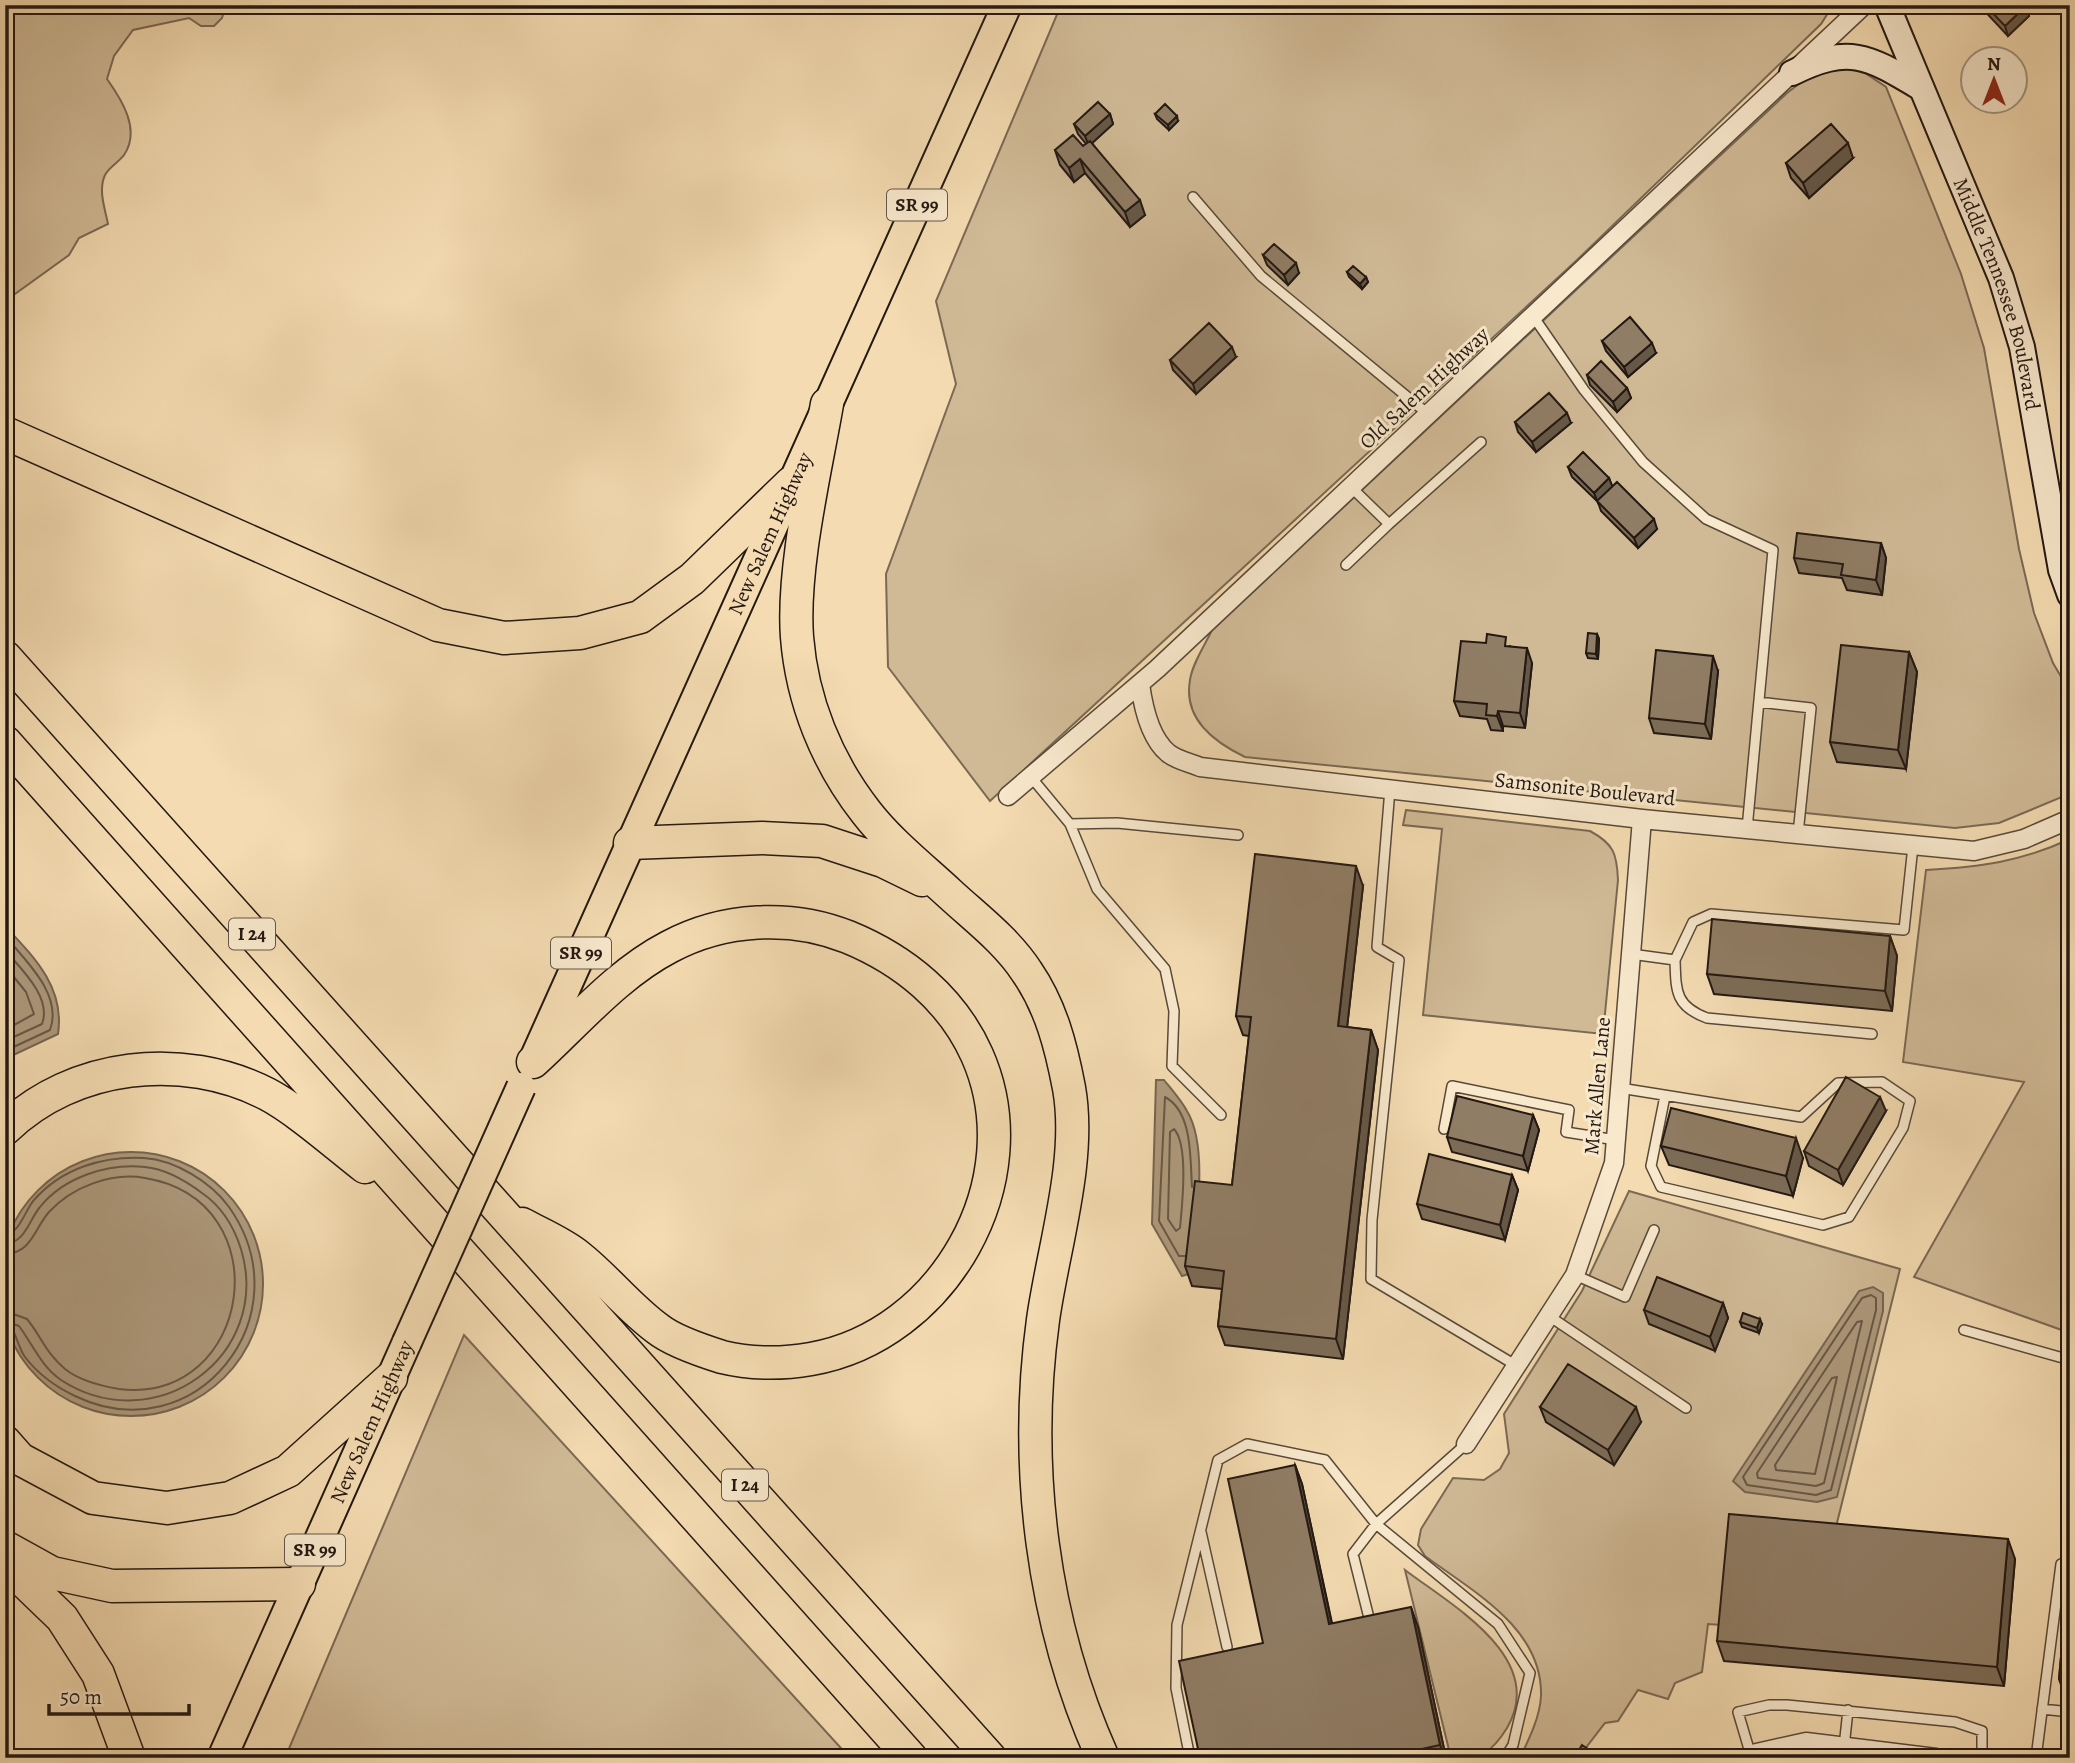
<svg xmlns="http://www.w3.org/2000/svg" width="2075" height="1763" viewBox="0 0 2075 1763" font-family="Alegreya,serif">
<rect width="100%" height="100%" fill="#f4dbb1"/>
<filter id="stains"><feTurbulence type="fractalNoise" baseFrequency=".00286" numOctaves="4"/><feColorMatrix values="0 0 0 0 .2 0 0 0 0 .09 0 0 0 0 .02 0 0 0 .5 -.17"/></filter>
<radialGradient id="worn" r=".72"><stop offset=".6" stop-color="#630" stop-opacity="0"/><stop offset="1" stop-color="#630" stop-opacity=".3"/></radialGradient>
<path fill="#d0ba96" stroke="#7a6954" stroke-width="2" d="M5 5H226L222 18 214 26H201L189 18 133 30 114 56 107 79C122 100 141 130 124 155 119 162 109 167 105 175 98 190 105 209 108 224L79 238 69 255 8 299H5Z
M1061 5H1833L1821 24 1577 260 990 801 888 667 886 574 956 384 936 301Z
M1842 67 1865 73 1886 87 1961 274 1984 348 2019 549 2034 613 2053 663 2070 692V790L2062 797 1999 823 1955 828 1245 757C1214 742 1183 719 1190 680 1192 664 1205 645 1212 630L1787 93 1813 73Z
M1406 810 1590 831C1614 844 1617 854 1618 880L1603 1034 1423 1015 1442 829 1403 825Z
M2070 839V1333L1914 1277 2024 1082 1903 1062 1926 870C1980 867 2020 862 2070 839Z
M1629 1191 1900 1269 1833 1539 1722 1625 1708 1624 1702 1672 1675 1683 1668 1699 1638 1690 1618 1721 1605 1723 1578 1758H1520C1529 1739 1540 1717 1541 1696 1543 1628 1472 1591 1425 1556L1418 1545 1421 1529 1453 1478 1484 1480 1500 1469 1509 1453 1504 1414 1582 1291Z
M464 1335 850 1758H285Z
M1405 1570C1451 1605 1548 1658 1507 1728 1491 1754 1481 1758 1451 1758Z"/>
<path fill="#ad997b" stroke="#766551" stroke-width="2" d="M5 926C35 958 65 988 58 1034L5 1059Z
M1156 1080H1164C1172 1090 1181 1100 1187 1111 1210 1149 1195 1231 1189 1274L1182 1276 1152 1224Z
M-1 1284a132 132 0 1 1 264 0a132 132 0 1 1-264 0Z
M1873 1287 1883 1293V1311L1837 1497 1817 1502 1745 1492 1733 1481 1859 1291Z"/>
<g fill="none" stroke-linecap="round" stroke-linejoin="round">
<path stroke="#685846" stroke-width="2" d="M5 936C26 961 63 995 50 1030L5 1051
M5 950C21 969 52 997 42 1024L5 1041
M5 966 26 992 34 1014 5 1030
M1174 1129C1189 1145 1182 1206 1180 1228L1176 1231 1168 1219 1170 1132Z
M5 1235C20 1233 25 1210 34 1200 62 1168 103 1156 144 1158 175 1160 211 1182 229 1207 306 1316 195 1454 75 1396 56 1387 38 1374 25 1357 20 1350 18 1341 14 1333L5 1330
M5 1244C25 1243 29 1220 40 1207 64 1177 108 1163 145 1167 166 1169 186 1181 202 1193 221 1206 234 1227 241 1249 273 1356 155 1441 61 1380 41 1366 33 1345 19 1326L5 1321
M5 1254C32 1253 34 1229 49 1212 72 1187 111 1172 145 1178 283 1201 252 1405 119 1389 101 1386 80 1381 65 1369 45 1352 41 1336 27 1319L5 1311
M1185 1256H1179L1159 1221 1165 1097C1193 1112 1190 1159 1192 1187
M1871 1295 1876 1298V1310L1831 1490 1816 1495 1747 1485 1743 1477 1862 1298Z
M1862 1321 1824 1483 1816 1486 1758 1478 1757 1473 1857 1322Z
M1837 1377 1815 1474 1776 1470 1775 1465 1832 1378Z"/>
<defs>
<path id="lane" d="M1193 197 1261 276 1428 414
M1533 316 1584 390 1643 462 1706 519 1773 550 1747 829
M1389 524 1481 442
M1346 565 1389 524 1351 487
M1759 702 1811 708 1798 834
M1031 777 1070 824 1117 823 1238 835
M1390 789 1377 947 1399 960 1372 1220 1371 1279 1517 1366
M1070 824 1097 889 1165 969 1174 1011 1172 1066 1221 1115
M1631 954 1675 960C1676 991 1675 1006 1707 1018L1872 1034
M1675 960 1693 922 1711 914 1904 930 1913 846
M1620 1088 1801 1117 1838 1083 1882 1082 1910 1101 1903 1128 1849 1217 1823 1225 1661 1187 1651 1166 1665 1096
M1444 1129 1452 1086 1569 1110 1566 1132 1616 1140
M1575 1275 1625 1297 1654 1230
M1549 1316 1686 1408
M1964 1330 2070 1360
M1201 1532 1227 1647
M1371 1626 1353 1554 1376 1524 1466 1444
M2042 1709 2070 1712
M1844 1747 1848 1710
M1751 1756 1738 1712 1769 1705H1787L1955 1722 1982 1731V1758
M1190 1758 1176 1688 1177 1625 1218 1460 1247 1444 1325 1460 1376 1524 1498 1624 1530 1673 1513 1745 1505 1758
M1729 1758 1753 1755
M2036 1758 2061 1564"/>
<path id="street" d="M1140 684C1143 706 1150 738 1168 753 1176 760 1191 763 1200 767L1642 819 1974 851 2024 839 2070 819
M1008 796 1157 669 1864 5
M1466 1444 1575 1275 1614 1163 1642 819
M1752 1754 1806 1742 1936 1758"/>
<g id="secondary">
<path id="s1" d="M1887 5 2001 278 2022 347 2061 570 2070 595"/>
<path d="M1792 73C1850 44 1869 57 1921 88"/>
</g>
<g id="primary">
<path id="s2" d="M534 1059 1007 5"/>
<path id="s3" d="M222 1758 407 1342"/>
</g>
<path id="highway" d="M827 404C815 473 792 569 797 637 802 701 827 762 866 812 889 842 922 868 950 894 976 918 1007 941 1027 972 1051 1007 1061 1046 1069 1088 1082 1160 1053 1248 1043 1320 1023 1466 1042 1623 1103 1758
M5 433 438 625 504 638 580 633 640 617 692 579 791 483
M5 657 990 1758
M5 742 911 1758
M630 843 762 838 822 841 883 861 922 880
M5 1129C73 1063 183 1051 267 1094 296 1109 338 1146 365 1167
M522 1224C540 1234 562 1243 578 1256 606 1278 629 1308 658 1329 673 1341 703 1351 722 1357 751 1364 782 1364 811 1359 943 1336 1033 1181 977 1055 952 999 904 960 848 937 791 914 723 918 669 947 617 974 576 1023 533 1062
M5 1442 20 1459 93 1498 167 1508 230 1498 288 1471 391 1378
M5 1547 52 1573 112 1586 299 1584
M5 1563 62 1618 98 1674 129 1758"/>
</defs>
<use href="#lane" stroke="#57493a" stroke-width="12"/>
<use href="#street" stroke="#57493a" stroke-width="21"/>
<use href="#secondary" stroke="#231812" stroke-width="28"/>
<use href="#primary" stroke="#231812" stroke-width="32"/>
<use href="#highway" stroke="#231812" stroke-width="35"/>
<use href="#lane" stroke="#f8e8cc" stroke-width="9"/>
<use href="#street" stroke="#f8e8cc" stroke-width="18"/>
<use href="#secondary" stroke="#f8e8cc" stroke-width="24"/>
<use href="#primary" stroke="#f4dbb1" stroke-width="28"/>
<use href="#highway" stroke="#f4dbb1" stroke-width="32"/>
<defs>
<path id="primary-bridge" d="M407 1342 521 1087"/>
</defs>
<use href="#primary-bridge" stroke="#231812" stroke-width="32" stroke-linecap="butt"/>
<use href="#primary-bridge" stroke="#f4dbb1" stroke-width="28"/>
</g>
<path fill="#7c6c57" stroke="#231812" stroke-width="2" d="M1979 5H2025L2029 16 2008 36Z
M1110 114 1113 124 1092 143 1145 215 1130 227 1085 173 1074 182 1060 165 1055 150 1083 146 1086 144 1078 134 1074 124Z
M1155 114 1178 121 1169 130 1157 119Z
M1853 158 1809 198 1791 178 1786 163Z
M1263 255 1299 273 1288 285 1267 265Z
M1347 272 1366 277 1368 282 1362 289 1349 277Z
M1602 341 1656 353 1628 377 1606 351Z
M1236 357 1196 394 1173 370 1170 360Z
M1587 375 1627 388 1631 398 1617 412 1590 385Z
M1515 422 1571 423 1536 452 1518 432Z
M1568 467 1609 478 1612 486 1657 529 1638 548 1601 511 1598 502 1572 477Z
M1881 543 1886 558 1882 595 1847 590 1842 578 1799 573 1794 558Z
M1597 634 1599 639 1598 659 1588 658 1586 653Z
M1510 646 1532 663 1525 728 1503 726V731L1491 730 1487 719 1460 716 1454 701Z
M1909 652 1917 672 1906 769 1837 762 1830 742Z
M1718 671 1711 739 1654 733 1649 718Z
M1363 886 1347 1027 1371 1030 1378 1050 1343 1359 1225 1345 1218 1326 1222 1289 1192 1286 1185 1266 1232 1185 1249 1036 1243 1035 1236 1016Z
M1890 936 1897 956 1892 1011 1714 994 1707 974Z
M1886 1111 1843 1185 1809 1166 1804 1151Z
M1533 1115 1539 1130 1528 1171 1452 1152 1447 1137Z
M1661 1146 1803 1158 1793 1196 1669 1165Z
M1512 1175 1518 1190 1505 1240 1422 1219 1417 1204Z
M1723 1303 1728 1318 1715 1351 1649 1324 1644 1310Z
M1740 1322 1762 1324 1759 1333 1742 1327Z
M1540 1407 1641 1422 1614 1465 1546 1422Z
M1295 1465 1302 1484 1332 1623 1418 1627 1446 1758H1200L1263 1643Z
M2070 1556V1699H2066L2059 1679Z
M2015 1559 2004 1686 1724 1661 1717 1641Z"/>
<path fill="#655847" stroke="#231812" stroke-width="2" d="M2026 6 2029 16 2008 36 2005 26Z
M1110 114 1113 124 1089 146 1085 136Z
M1177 116 1178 121 1169 130 1168 125Z
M1848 143 1853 158 1809 198 1803 183Z
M1080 159 1085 173 1074 182 1069 168Z
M1140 200 1145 215 1130 227 1125 212Z
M1296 263 1299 273 1288 285 1284 275Z
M1366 277 1368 282 1362 289 1360 284Z
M1652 343 1656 353 1628 377 1624 367Z
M1232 347 1236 357 1196 394 1193 384Z
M1627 388 1631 398 1617 412 1613 402Z
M1567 413 1571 423 1536 452 1532 442Z
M1609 478 1613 488 1598 503 1594 493Z
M1654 519 1657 529 1638 548 1634 538Z
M1881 543 1886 558 1882 595 1876 580Z
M1597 634 1599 639 1598 659 1596 654Z
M1527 648 1532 663 1525 728 1520 713Z
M1909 652 1917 672 1906 769 1898 750Z
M1713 656 1718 671 1711 739 1705 724Z
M1498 711 1503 726V731L1497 716Z
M1356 866 1363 886 1345 1046 1338 1026Z
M1890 936 1897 956 1892 1011 1885 991Z
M1371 1030 1378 1050 1343 1359 1336 1339Z
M1880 1097 1886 1111 1843 1185 1838 1170Z
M1533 1115 1539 1130 1528 1171 1523 1156Z
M1796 1138 1803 1158 1793 1196 1786 1176Z
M1512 1175 1518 1190 1505 1240 1500 1225Z
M1723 1303 1728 1318 1715 1351 1710 1337Z
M1760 1319 1762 1324 1759 1333 1757 1328Z
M1636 1407 1641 1422 1614 1465 1608 1450Z
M1295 1465 1302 1484 1336 1644 1329 1624Z
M2008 1539 2015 1559 2004 1686 1997 1667Z
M1411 1607 1418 1627 1446 1758H1445L1440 1745Z"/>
<path fill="#907d65" stroke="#231812" stroke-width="2" d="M1985 5H2025L2026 6 2005 26Z
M1098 102 1110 114 1085 136 1074 124Z
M1165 104 1177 116 1168 125 1155 114Z
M1831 124 1848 143 1803 183 1786 163Z
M1073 135 1083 146 1090 141 1140 200 1125 212 1080 159 1069 168 1055 150Z
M1274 244 1296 263 1284 275 1263 255Z
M1353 266 1366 277 1360 284 1347 272Z
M1630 317 1652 343 1624 367 1602 341Z
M1209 323 1232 347 1193 384 1170 360Z
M1601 361 1627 388 1613 402 1587 375Z
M1549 393 1567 413 1532 442 1515 422Z
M1583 452 1609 478 1594 493 1568 467Z
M1617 482 1654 519 1634 538 1597 501Z
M1797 533 1881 543 1876 580 1841 575 1843 564 1794 558Z
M1588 633 1597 634 1596 654 1586 653Z
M1487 634 1506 637 1505 646 1527 648 1520 713 1498 711 1497 716 1486 715 1487 704 1454 701 1461 641 1486 643Z
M1841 645 1909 652 1898 750 1830 742Z
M1656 650 1713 656 1705 724 1649 718Z
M1255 854 1356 866 1338 1026 1371 1030 1336 1339 1218 1326 1224 1271 1185 1266 1195 1181 1232 1185 1251 1017 1236 1016Z
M1712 919 1890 936 1885 991 1707 974Z
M1846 1077 1880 1097 1838 1170 1804 1151Z
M1457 1096 1533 1115 1523 1156 1447 1137Z
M1671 1108 1796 1138 1786 1176 1661 1146Z
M1429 1154 1512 1175 1500 1225 1417 1204Z
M1657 1277 1723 1303 1710 1337 1644 1310Z
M1743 1313 1760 1319 1757 1328 1740 1322Z
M1568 1364 1636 1407 1608 1450 1540 1407Z
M1295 1465 1329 1624 1411 1607 1440 1745 1381 1758H1200L1179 1661 1263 1643 1228 1479Z
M1729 1514 2008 1539 1997 1667 1717 1641Z
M2070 1556V1680L2059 1679Z
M1582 1745 1602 1758H1574Z"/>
<g text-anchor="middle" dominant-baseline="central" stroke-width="6" stroke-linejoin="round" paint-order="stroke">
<g fill="#f8e8cc" stroke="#63564a" stroke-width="2">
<rect x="887" y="189.5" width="60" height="31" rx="5"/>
<rect x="229" y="918.5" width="46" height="31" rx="5"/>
<rect x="551" y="937.5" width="60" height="31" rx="5"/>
<rect x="722" y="1469.5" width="46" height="31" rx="5"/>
<rect x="285" y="1534.5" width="60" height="31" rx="5"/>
</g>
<g font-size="19" font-weight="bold" fill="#231812">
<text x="917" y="205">SR 99</text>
<text x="252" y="934">I 24</text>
<text x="581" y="953">SR 99</text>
<text x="745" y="1485">I 24</text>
<text x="315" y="1550">SR 99</text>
</g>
<g font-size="21" fill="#231812" stroke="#f8e8cc">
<text stroke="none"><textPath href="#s1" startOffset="310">Middle Tennessee Boulevard</textPath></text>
<text transform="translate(1424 388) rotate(-43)">Old Salem Highway</text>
<text stroke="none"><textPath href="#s2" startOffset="576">New Salem Highway</textPath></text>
<text transform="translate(1585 789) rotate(6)">Samsonite Boulevard</text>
<text transform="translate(1597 1086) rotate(-85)">Mark Allen Lane</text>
<text stroke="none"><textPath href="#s3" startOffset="368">New Salem Highway</textPath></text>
</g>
</g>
<rect width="2075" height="1763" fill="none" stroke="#f4dbb1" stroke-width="28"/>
<rect x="7" y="7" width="2061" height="1749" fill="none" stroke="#231812" stroke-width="3.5"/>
<rect x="14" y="14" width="2047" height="1735" fill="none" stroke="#231812" stroke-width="2"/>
<g transform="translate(1994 80)"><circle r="33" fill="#f8e8cc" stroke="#a39582" stroke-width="2"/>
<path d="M0-5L12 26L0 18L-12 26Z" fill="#8f2418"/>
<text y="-10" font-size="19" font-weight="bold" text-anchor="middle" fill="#231812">N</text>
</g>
<path d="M49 1704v10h140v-10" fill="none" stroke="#231812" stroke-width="3.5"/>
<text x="60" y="1704" font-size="21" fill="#231812" stroke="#f8e8cc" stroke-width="5" paint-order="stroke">50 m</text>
<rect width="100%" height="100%" filter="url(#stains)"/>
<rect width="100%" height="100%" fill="url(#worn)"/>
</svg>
